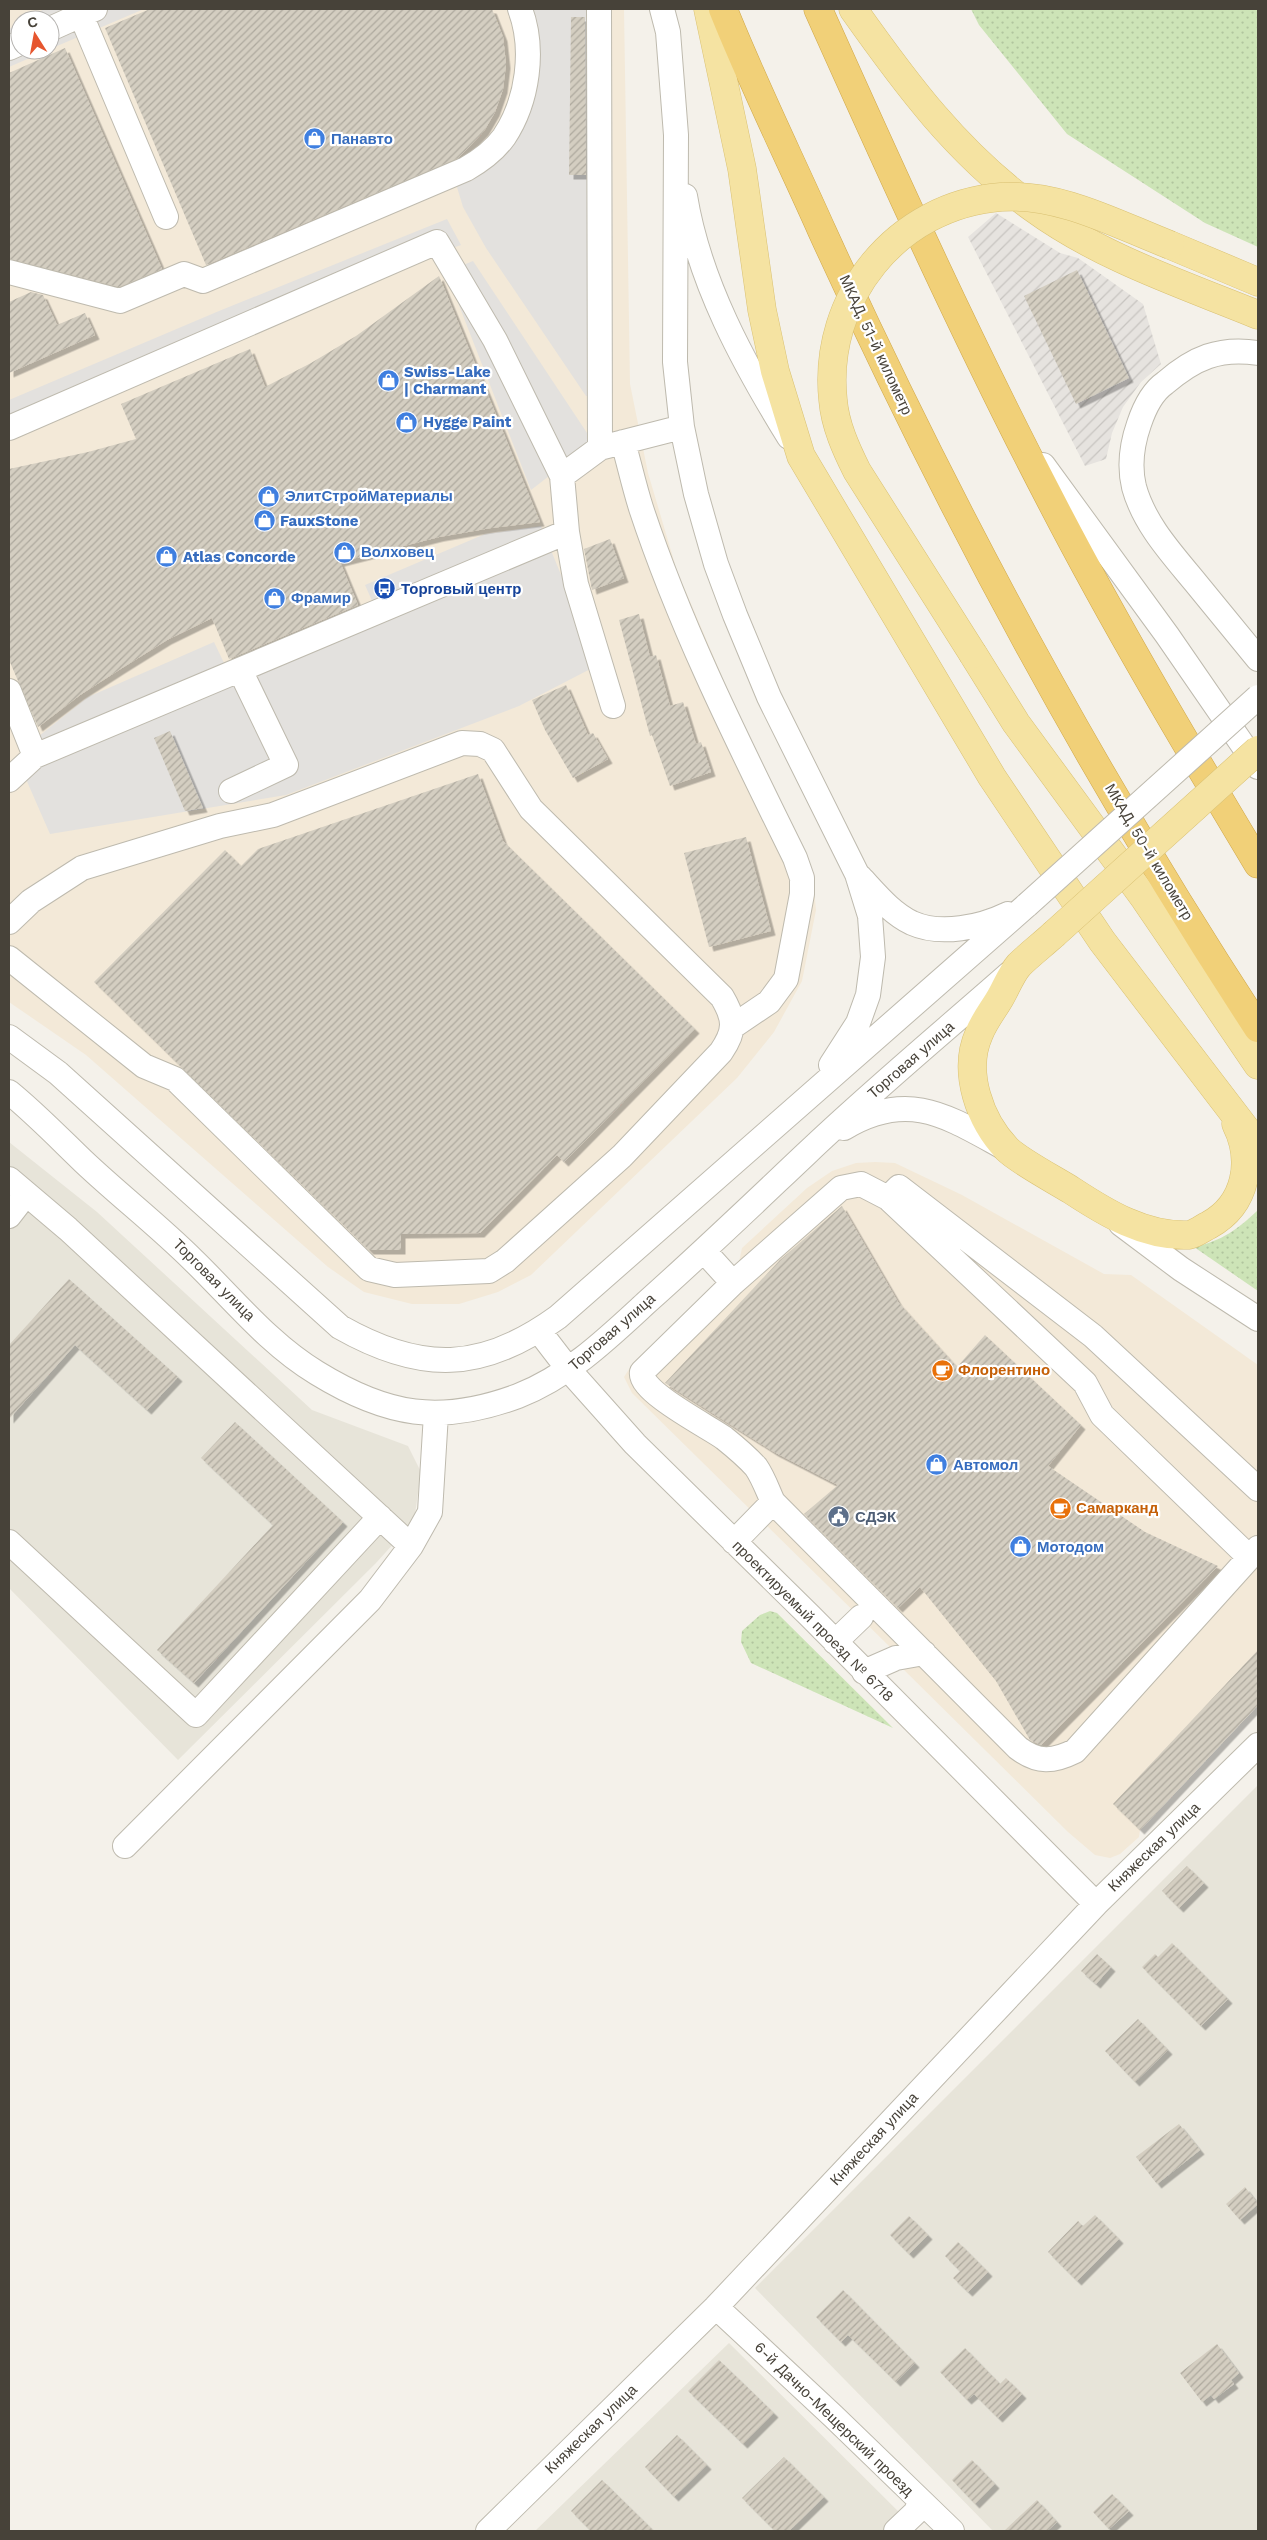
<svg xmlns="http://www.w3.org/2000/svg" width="1267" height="2540" viewBox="0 0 1267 2540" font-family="'Work Sans',sans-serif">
<defs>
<pattern id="industrial-furrows" width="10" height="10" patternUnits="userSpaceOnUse" patternTransform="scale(1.25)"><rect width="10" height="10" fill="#e6e3df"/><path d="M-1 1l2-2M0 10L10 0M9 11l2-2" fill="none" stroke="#c7c4c0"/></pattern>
<pattern id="grass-dots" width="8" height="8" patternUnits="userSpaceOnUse" patternTransform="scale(1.25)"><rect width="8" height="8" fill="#cde4b7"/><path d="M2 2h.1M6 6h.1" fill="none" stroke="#b1c59e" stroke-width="1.8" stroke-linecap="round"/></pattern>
<pattern id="building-hatch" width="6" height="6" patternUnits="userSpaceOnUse" patternTransform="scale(1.25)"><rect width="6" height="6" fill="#d4cec1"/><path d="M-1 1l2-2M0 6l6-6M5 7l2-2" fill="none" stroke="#aea99e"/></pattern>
<filter id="shadow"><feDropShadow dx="4.5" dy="4.5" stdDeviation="0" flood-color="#0004"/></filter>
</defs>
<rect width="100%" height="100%" fill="#f4f1ea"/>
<path fill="#e7e4d9" d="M9 1142 97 1212 312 1410 408 1446 421 1472 414 1521 376 1563 178 1760 9 1588Z
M1258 1785V2531H993L755 2288Z
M729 2343 918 2531H535Z"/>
<path fill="#f3e9d8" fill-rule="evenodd" d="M9 9H624L630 384 648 473 677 571 753 749 813 876 816 910 802 981 774 1032 737 1078 531 1275 498 1292 459 1304H412L364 1292 328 1267 86 1055 9 1002ZM20 20H50V50H20Z
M875 1162 895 1163 962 1195 1104 1274 1131 1275 1258 1365V1705L1140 1830 1139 1837 1120 1854 1110 1858 1095 1855 1068 1832 901 1667 889 1646 632 1393 624 1377 633 1363 739 1262 742 1248 807 1188 832 1171 856 1163Z"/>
<path fill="url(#industrial-furrows)" d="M996 213 1060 253 1078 258 1143 304 1161 364 1141 382 1123 407 1112 433 1106 459 1085 466 968 237Z"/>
<path fill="url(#grass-dots)" d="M971 9H1258V247L1205 223 1067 134 979 25Z
M1258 1210V1291L1194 1247C1222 1241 1238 1229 1258 1210Z
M770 1611 777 1613 893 1728 751 1663 741 1642 742 1631 760 1615Z"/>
<path fill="#e3e1de" d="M44 9H144L50 49V20H24Z
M511 9H612L613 393 586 396 486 248 463 207 453 174 505 131 523 37Z
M20 23V50H48L9 67V29Z
M447 219 461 245 288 305 9 423V400L219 311Z
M473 261 593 442 531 490 446 272Z
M541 526 598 665 519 706 286 795 50 834 18 761 39 736 88 697 214 642 225 665 373 603 365 585 485 534Z"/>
<path fill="url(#building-hatch)" filter="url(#shadow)" d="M150 9H492L503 37 506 64 503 89 495 112 484 131 458 158 206 265 105 28Z
M571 17H585L586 175H569Z
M65 48 162 269 119 287 9 259V73Z
M1077 270 1129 378 1076 404 1024 296Z
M439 276 540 522 491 528 439 537 340 562 358 605 229 659 212 618 167 640 122 668 80 695 38 727 9 660V469L88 452 136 439 121 404 250 349 265 387 311 363 356 336Z
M31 292 43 295 57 325 85 313 95 335 9 373V302Z
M610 539 624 578 592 590 584 549Z
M639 614 650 657 656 655 670 706 683 702 696 744 701 742 711 772 670 786 652 735 650 736 619 620Z
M566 685 588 735 593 733 608 759 573 778 545 730 532 700Z
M170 731 203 808 185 811 154 738Z
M478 774 503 841 695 1029 564 1162 557 1155 480 1233 401 1234V1250H369L94 982 225 850 241 866 258 849Z
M746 837 771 931 709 947 684 853Z
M842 1206 898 1302 957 1367 985 1335 1081 1425 1048 1466 1145 1532 1218 1566 1041 1745 1030 1740 996 1681 920 1587 898 1608 804 1514 838 1485 774 1452 665 1383 780 1260Z
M69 1279 178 1377 147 1410 75 1345 9 1419V1345Z
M235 1422 343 1522 194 1683 157 1650 273 1525 201 1458Z
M1258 1650V1705L1140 1830 1113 1804Z
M1187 1866 1204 1883 1179 1908 1162 1891Z
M1172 1943 1228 1999 1201 2026 1142 1967 1155 1954 1158 1957Z
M1097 1954 1111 1967 1096 1984 1081 1971Z
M1138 2019 1168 2050 1135 2082 1105 2051Z
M1179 2124 1200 2150 1157 2184 1136 2157Z
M1245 2187 1258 2204 1240 2220 1226 2204Z
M1095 2215 1119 2239 1077 2281 1048 2252 1078 2221 1083 2226Z
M909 2216 928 2235 909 2254 890 2235Z
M958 2242 988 2272 968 2292 953 2278 960 2271 945 2256Z
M843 2290 915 2363 896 2382 848 2335 841 2342 816 2317Z
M1217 2344 1239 2373 1231 2380 1234 2384 1214 2399 1211 2395 1202 2402 1180 2373Z
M965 2348 1000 2384 1006 2378 1022 2394 998 2418 974 2394 967 2400 940 2372Z
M719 2360 774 2413 743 2444 688 2391Z
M677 2435 707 2465 674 2497 645 2467Z
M784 2457 824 2497 789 2531H775L742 2498Z
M972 2460 995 2484 975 2504 952 2480Z
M602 2480 654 2531H591L571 2511Z
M1112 2494 1129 2511 1109 2529 1093 2512Z
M1037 2500 1057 2522 1047 2531H1004Z"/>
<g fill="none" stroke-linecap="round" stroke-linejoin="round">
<defs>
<path id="minor" d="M95 9 81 15 166 217
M599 9 600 448
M662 9 668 32 676 135 675 362 682 427 696 494 716 564 735 615 769 697 857 874 870 916 873 957 868 995 858 1023 831 1065
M50 29 81 15
M9 48 20 43
M685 196C699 282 744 364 789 437
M9 272 120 301 184 274 203 281 466 169C480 161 494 151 504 137 528 101 535 49 520 9
M1258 353C1219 347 1194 358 1165 383 1152 392 1144 409 1139 424 1132 444 1129 466 1134 487 1144 524 1172 554 1195 582 1216 608 1237 633 1258 659
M9 428 437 242 495 340 562 476 567 532
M623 442C629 463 634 486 641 508 681 629 739 744 795 858L802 878V894L786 979 769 1002 732 1027
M1043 465 1167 635 1258 767
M562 476 600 448 682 427
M9 691 35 756
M9 780 35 756 567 532 576 584 613 706
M231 791 286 765 240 670
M860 877C876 894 891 913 912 923 941 936 981 927 1008 914
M9 922 31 901 82 868 220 826 273 815 462 743 480 744 493 750 531 809 722 997C735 1019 736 1030 721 1052L622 1156 505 1261 489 1271 395 1275 369 1269 175 1079 144 1066 9 958
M9 1037 58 1073 340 1327C421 1373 482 1372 558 1317L1027 905
M9 1092C36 1114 59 1138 84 1162 120 1196 159 1226 194 1261 233 1299 270 1345 317 1373 387 1416 440 1425 518 1396 569 1376 608 1338 647 1302 702 1253 754 1203 807 1153 872 1091 942 1033 1009 974
M844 1128C909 1089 948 1117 1005 1148
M9 1179 68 1229 411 1546
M888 1198 861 1184 841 1188 733 1283 642 1372C638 1391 709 1427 724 1438 734 1446 747 1457 756 1467 763 1477 768 1491 773 1502L1018 1748C1038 1763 1053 1762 1075 1751L1258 1548
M9 1216 26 1194
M1121 1224 1181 1269 1258 1319
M704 1251 733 1283
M539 1331 569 1370 635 1444 810 1616 1096 1904
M9 1542 196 1715 380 1517
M734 1542 773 1502
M1249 1557 1102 1415 1085 1383 888 1198 899 1187 1093 1336 1258 1489
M835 1642 861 1617
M864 1672 896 1658 924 1653
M125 1846 370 1600 411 1546 430 1512 436 1414
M716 2307 833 2416 952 2531
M488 2531 716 2307 1096 1904 1258 1745
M896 2531 915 2513 921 2502"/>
<path id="major" d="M708 9 742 169 762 310 775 371 801 456 992 777 1102 941 1258 1145
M853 9C906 84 957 153 1033 208 1100 257 1182 284 1258 315
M1170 245 1258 282
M973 654 1016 723 1145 899 1258 1065
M1053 935C1042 945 1029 955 1019 965 1011 974 1006 988 1000 998 993 1010 984 1021 979 1034 962 1072 980 1121 1007 1149 1019 1161 1055 1180 1071 1190 1106 1213 1145 1237 1189 1235 1195 1234 1203 1228 1209 1225 1247 1204 1254 1160 1236 1124"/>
<path id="highway" d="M723 9C753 84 789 157 822 231 948 507 1092 775 1258 1028
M818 9C892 174 966 338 1050 499 1114 623 1186 744 1258 864"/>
</defs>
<use href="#minor" stroke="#bebaae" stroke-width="26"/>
<use href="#major" stroke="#d9c173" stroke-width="29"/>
<use href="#highway" stroke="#cfa749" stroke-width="29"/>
<use href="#minor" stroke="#fff" stroke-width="24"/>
<use href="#major" stroke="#f5e3a2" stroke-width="28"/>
<use href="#highway" stroke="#f1d078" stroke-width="28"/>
<defs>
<path id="minor-bridge" d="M1027 905 1258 697"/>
<path id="major-bridge" d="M973 654 857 471C846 449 835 425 833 400 822 298 897 205 1001 197 1060 193 1116 224 1170 245
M1053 935 1258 750"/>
</defs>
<use href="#minor-bridge" stroke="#bebaae" stroke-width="26" stroke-linecap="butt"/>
<use href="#major-bridge" stroke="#d9c173" stroke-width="29" stroke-linecap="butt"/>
<use href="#minor-bridge" stroke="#fff" stroke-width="24"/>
<use href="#major-bridge" stroke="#f5e3a2" stroke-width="28"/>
</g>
<defs>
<symbol id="shop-disc" viewBox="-11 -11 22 22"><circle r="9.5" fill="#3f7fe0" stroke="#fff"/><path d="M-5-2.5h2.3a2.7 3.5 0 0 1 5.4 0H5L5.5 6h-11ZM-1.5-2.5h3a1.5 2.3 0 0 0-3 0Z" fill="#fff"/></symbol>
<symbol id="bus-disc" viewBox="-11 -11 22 22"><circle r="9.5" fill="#1a4fb4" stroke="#fff"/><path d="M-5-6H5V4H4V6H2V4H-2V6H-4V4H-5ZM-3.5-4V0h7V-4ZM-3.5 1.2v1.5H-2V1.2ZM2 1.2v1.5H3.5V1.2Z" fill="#fff"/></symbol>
<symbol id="cafe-disc" viewBox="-11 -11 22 22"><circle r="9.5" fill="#e8710a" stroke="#fff"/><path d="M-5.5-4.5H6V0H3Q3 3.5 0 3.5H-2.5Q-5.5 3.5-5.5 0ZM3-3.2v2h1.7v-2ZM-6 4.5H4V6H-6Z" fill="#fff"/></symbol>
<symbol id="civic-disc" viewBox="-11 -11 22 22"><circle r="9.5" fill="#5c6f8a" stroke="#fff"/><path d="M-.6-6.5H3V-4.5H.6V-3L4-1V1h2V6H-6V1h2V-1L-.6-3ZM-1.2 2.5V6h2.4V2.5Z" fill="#fff"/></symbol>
</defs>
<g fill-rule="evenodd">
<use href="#shop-disc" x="302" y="126" width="25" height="25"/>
<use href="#shop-disc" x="376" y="368" width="25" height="25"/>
<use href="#shop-disc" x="394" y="410" width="25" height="25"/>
<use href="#shop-disc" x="256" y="484" width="25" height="25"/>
<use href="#shop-disc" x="252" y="508" width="25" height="25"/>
<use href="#shop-disc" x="332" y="540" width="25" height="25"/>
<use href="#shop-disc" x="154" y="544" width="25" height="25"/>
<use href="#bus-disc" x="372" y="576" width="25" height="25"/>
<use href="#shop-disc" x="262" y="586" width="25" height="25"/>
<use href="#cafe-disc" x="930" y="1358" width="25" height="25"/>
<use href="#shop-disc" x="924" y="1452" width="25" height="25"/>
<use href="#cafe-disc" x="1048" y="1496" width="25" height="25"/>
<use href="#civic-disc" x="826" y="1504" width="25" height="25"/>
<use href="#shop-disc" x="1008" y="1534" width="25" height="25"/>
</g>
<g text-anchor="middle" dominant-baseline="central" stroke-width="4.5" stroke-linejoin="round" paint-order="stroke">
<g font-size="15" font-weight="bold" fill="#366cbe" stroke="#fff" text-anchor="start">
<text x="331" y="139">Панавто</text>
<text x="404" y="372">Swiss-Lake<tspan x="404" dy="17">| Charmant</tspan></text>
<text x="423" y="422">Hygge Paint</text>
<text x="285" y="496">ЭлитСтройМатериалы</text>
<text x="280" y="521">FauxStone</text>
<text x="361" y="552">Волховец</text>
<text x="183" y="557">Atlas Concorde</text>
<text x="291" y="598">Фрамир</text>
<text x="953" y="1465">Автомол</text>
<text x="1037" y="1547">Мотодом</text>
</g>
<g font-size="15" fill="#474239" stroke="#fff">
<text transform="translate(876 345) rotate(65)">МКАД, 51-й километр</text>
<text transform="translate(1149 852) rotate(59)">МКАД, 50-й километр</text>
<text transform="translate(911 1060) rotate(-41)">Торговая улица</text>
<text transform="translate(214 1280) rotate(45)">Торговая улица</text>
<text transform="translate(612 1332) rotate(-41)">Торговая улица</text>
<text transform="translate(813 1621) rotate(45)">проектируемый проезд № 6718</text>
<text transform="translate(1154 1847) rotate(-44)">Княжеская улица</text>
<text transform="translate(874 2139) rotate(-47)">Княжеская улица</text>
<text transform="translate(834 2419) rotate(44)">6-й Дачно-Мещерский проезд</text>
<text transform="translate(591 2429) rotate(-44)">Княжеская улица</text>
</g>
<g font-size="15" font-weight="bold" fill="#164399" stroke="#fff" text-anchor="start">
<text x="401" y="589">Торговый центр</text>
</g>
<g font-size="15" font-weight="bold" fill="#c56008" stroke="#fff" text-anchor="start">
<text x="958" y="1370">Флорентино</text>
<text x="1076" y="1508">Самарканд</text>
</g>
<g font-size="15" font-weight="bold" fill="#4e5e75" stroke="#fff" text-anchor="start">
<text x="855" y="1517">СДЭК</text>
</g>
</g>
<rect width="1267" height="2540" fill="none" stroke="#474239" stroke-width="20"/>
<g transform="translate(35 35) rotate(349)"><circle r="24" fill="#ffffff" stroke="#b5b3b0"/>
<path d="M0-4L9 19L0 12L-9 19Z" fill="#e6562f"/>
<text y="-8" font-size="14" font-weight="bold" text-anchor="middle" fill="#474239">С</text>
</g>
</svg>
